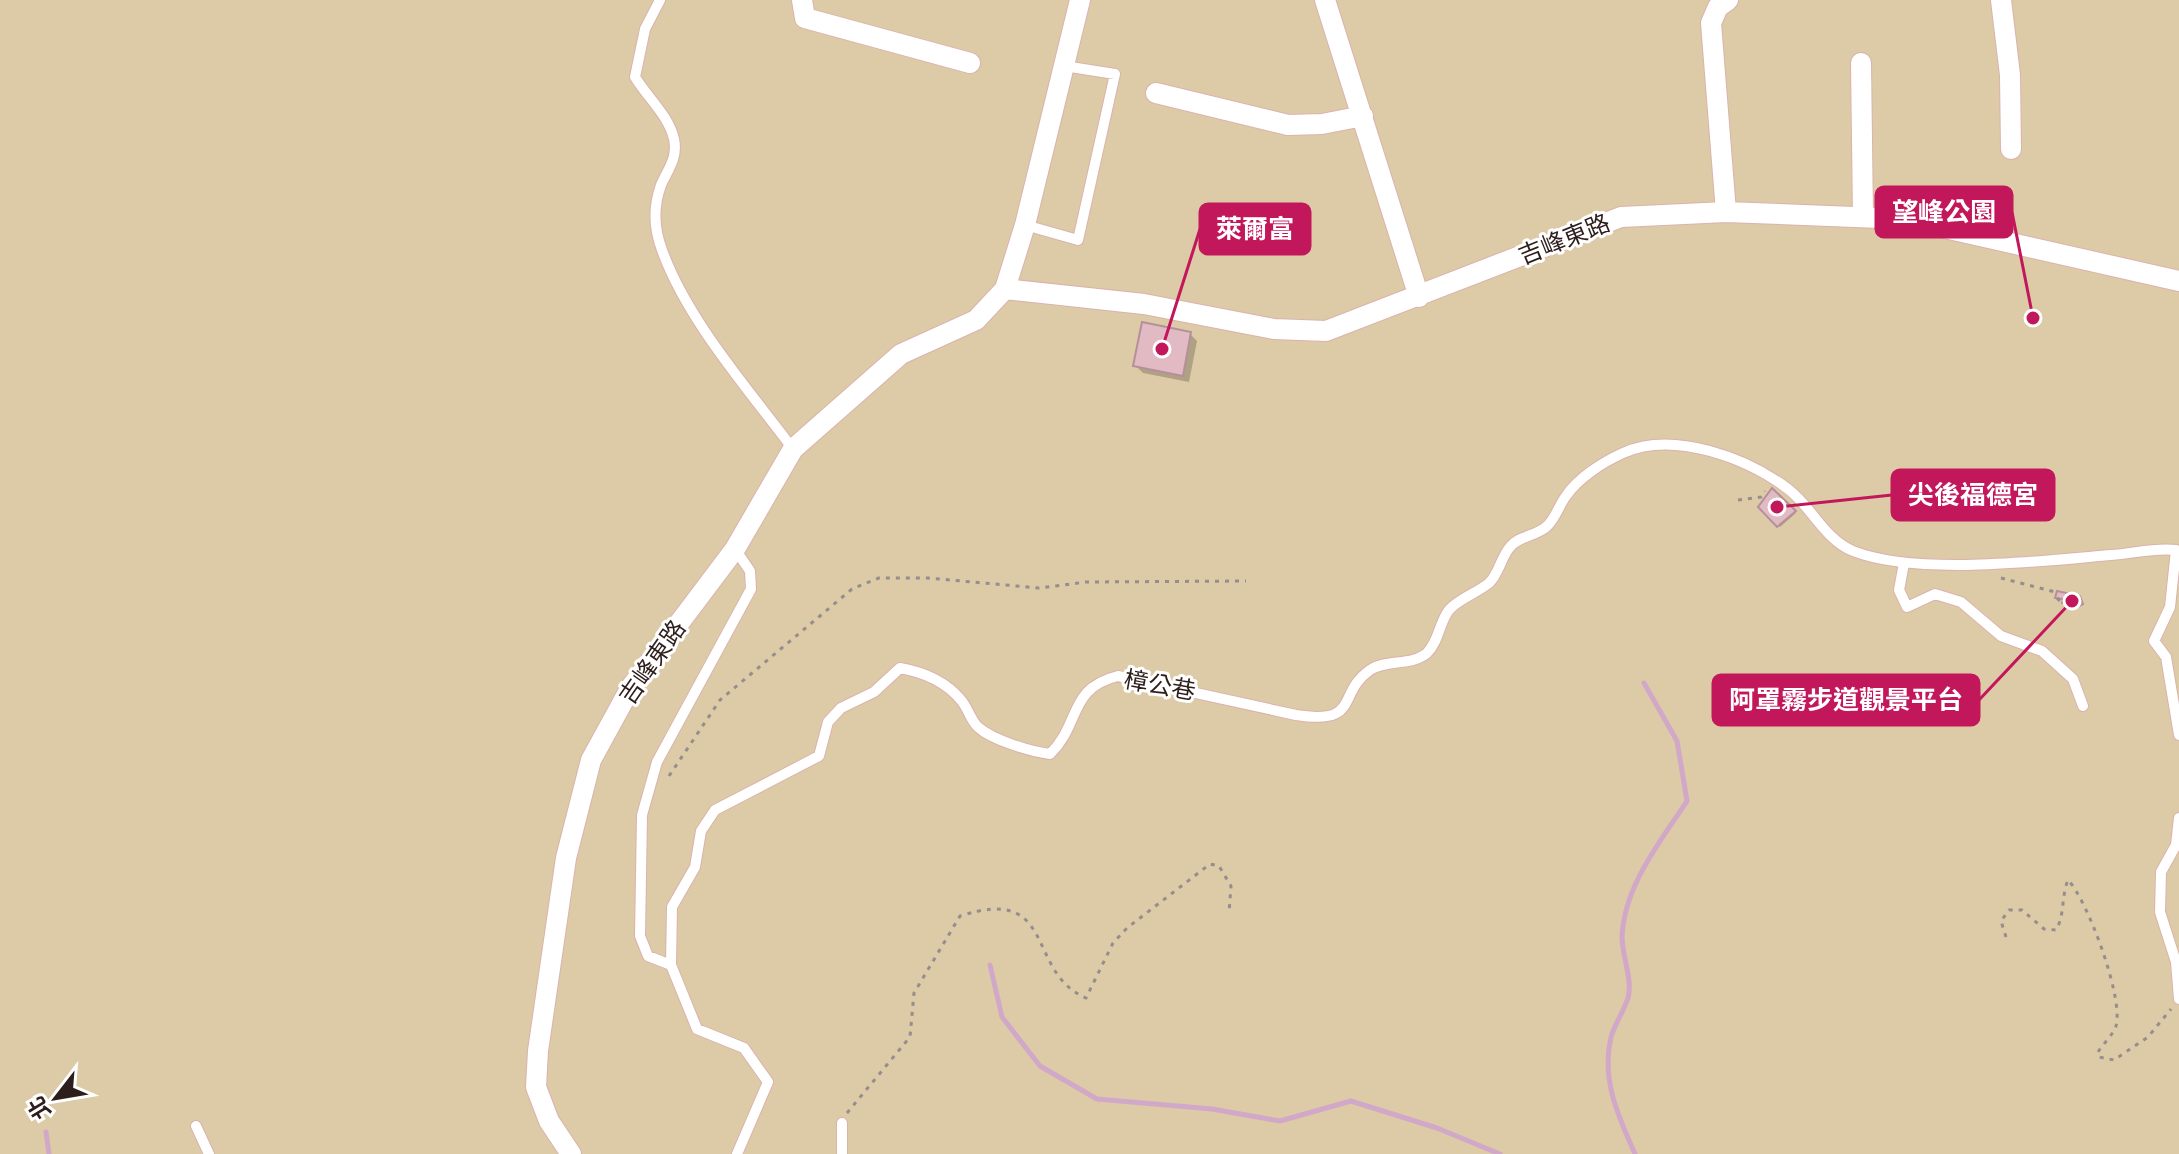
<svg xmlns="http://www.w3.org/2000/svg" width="2179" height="1154" viewBox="0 0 2179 1154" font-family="'Asap Condensed','Noto Sans TC',sans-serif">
<rect width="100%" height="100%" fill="#fbfbfb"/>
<path fill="#ddcaa7" d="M0 0H2179V1154H0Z"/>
<path fill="#0003" d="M1190 334 1197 341 1189 382 1143 373 1136 366Z
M1772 491 1796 513 1780 527 1761 507Z"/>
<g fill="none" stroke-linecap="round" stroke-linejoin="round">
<path stroke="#d2a8c9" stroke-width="5" d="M990 965 1002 1017 1040 1066 1097 1099 1212 1109 1280 1121 1351 1101 1437 1128 1500 1154
M46 1132 49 1154
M1635 1154C1618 1116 1601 1079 1611 1037 1615 1023 1624 1011 1628 998 1633 980 1622 956 1622 937 1624 886 1660 842 1687 801L1677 741 1644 683"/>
</g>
<path fill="#e1bac4" stroke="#b5909a" stroke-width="2" d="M1142 322 1191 332 1183 376 1133 366Z
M1772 488 1796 511 1777 527 1758 507Z
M2057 591 2080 596 2083 604 2078 607 2062 603 2063 599 2055 598Z"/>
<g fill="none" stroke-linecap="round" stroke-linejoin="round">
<defs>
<path id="service" d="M660 0 645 29 635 77C647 97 669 116 674 139 678 158 668 169 661 185 653 207 654 229 662 250 687 320 749 390 793 449
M1025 225 1078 240 1115 74 1064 66
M1904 563 1899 590 1907 607 1935 594 1961 602 2001 636 2042 651 2073 679 2083 706
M2179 818 2176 845 2161 872 2160 912 2176 962 2179 999
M671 965 648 956 640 936 642 815 657 762 751 589 750 571 735 549
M196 1126 209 1154
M737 1154 768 1082 744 1048 697 1029 671 965 672 907 695 867 701 831 715 810 819 756 828 722 841 708 874 692 900 668C923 672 946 682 961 700 968 708 971 721 978 727 992 740 1032 752 1050 754 1081 724 1068 688 1118 676L1296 715C1361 725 1336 694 1370 670 1386 659 1412 666 1427 653 1439 641 1439 623 1449 610 1458 599 1477 593 1489 583 1499 574 1501 557 1510 547 1518 536 1536 536 1546 527 1555 520 1559 505 1566 496 1578 478 1603 462 1623 453 1673 430 1747 458 1788 489 1812 507 1824 539 1853 551 1916 576 2042 561 2111 555 2133 554 2154 547 2176 550L2170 607 2154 641 2166 657 2179 735
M842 1154V1123"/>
<path id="minor" d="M802 0 805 18 970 63
M1325 0 1419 297
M2001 0 2010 75 2011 149
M1861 63 1863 217
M1156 93 1288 125 1322 124 1363 116
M1726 212 1711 23 1718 7 1728 0
M1005 289 1144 304 1274 329 1326 331 1621 217 1726 212 1905 219 2179 281
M571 1154 549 1121 536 1087 538 1051 566 858 591 760 631 687 735 549 793 449 901 354 976 320 1005 289 1025 225 1080 0"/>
</defs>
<use href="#service" stroke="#dbb3ad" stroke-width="12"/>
<use href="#minor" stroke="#dbb3ad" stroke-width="22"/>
<path stroke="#958e8d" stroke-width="3" stroke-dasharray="4 6" stroke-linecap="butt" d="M1738 500 1761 497 1765 491
M2001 578 2055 592
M2057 598 2060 601 2058 596
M669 776 720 700 852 589 879 578H928L1039 588 1086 582 1246 581
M2006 937 2001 921 2009 910H2022L2044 929 2056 930C2065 915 2061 897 2068 880 2088 901 2124 999 2116 1026 2113 1035 2103 1044 2098 1052L2099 1057 2114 1060 2148 1037 2171 1009
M847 1113 910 1037 914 993 960 916C1058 884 1025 972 1086 998L1113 943 1127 928 1210 864 1219 866 1231 886 1229 913"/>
<use href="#service" stroke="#fff" stroke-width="10"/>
<use href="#minor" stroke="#fff" stroke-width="20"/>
</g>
<g text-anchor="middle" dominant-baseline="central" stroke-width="6" stroke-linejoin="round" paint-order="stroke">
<g font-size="24" fill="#2d1e1c" stroke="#fff">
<text transform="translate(1564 239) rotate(-22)">吉峰東路</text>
<text transform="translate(652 662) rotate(-55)">吉峰東路</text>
<text transform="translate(1160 685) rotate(10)">樟公巷</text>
</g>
</g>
<path fill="none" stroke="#c2185b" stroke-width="3" d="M2033 318L2012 212M1162 349L1200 229M1777 507L1892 495M2072 601L1979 700"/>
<g fill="#c2185b" stroke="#fff" stroke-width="3">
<circle cx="2033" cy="318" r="8"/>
<circle cx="1162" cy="349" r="8"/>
<circle cx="1777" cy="507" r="8"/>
<circle cx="2072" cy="601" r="8"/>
</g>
<g fill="#c2185b" stroke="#c2185b" stroke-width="3">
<rect x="1876" y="187" width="136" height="50" rx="8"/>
<rect x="1200" y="204" width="110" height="50" rx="8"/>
<rect x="1892" y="470" width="162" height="50" rx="8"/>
<rect x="1713" y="675" width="266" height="50" rx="8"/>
</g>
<g font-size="26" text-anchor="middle" font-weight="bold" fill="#fff">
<text x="1944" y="221">望峰公園</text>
<text x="1255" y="238">萊爾富</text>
<text x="1973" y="504">尖後福德宮</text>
<text x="1846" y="709">阿罩霧步道觀景平台</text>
</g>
<g transform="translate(56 1098) rotate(239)" stroke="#ffffff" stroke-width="6" paint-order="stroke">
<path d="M0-6L14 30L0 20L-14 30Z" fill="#2d1e1c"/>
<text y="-12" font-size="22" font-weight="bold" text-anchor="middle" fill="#2d1e1c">北</text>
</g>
</svg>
